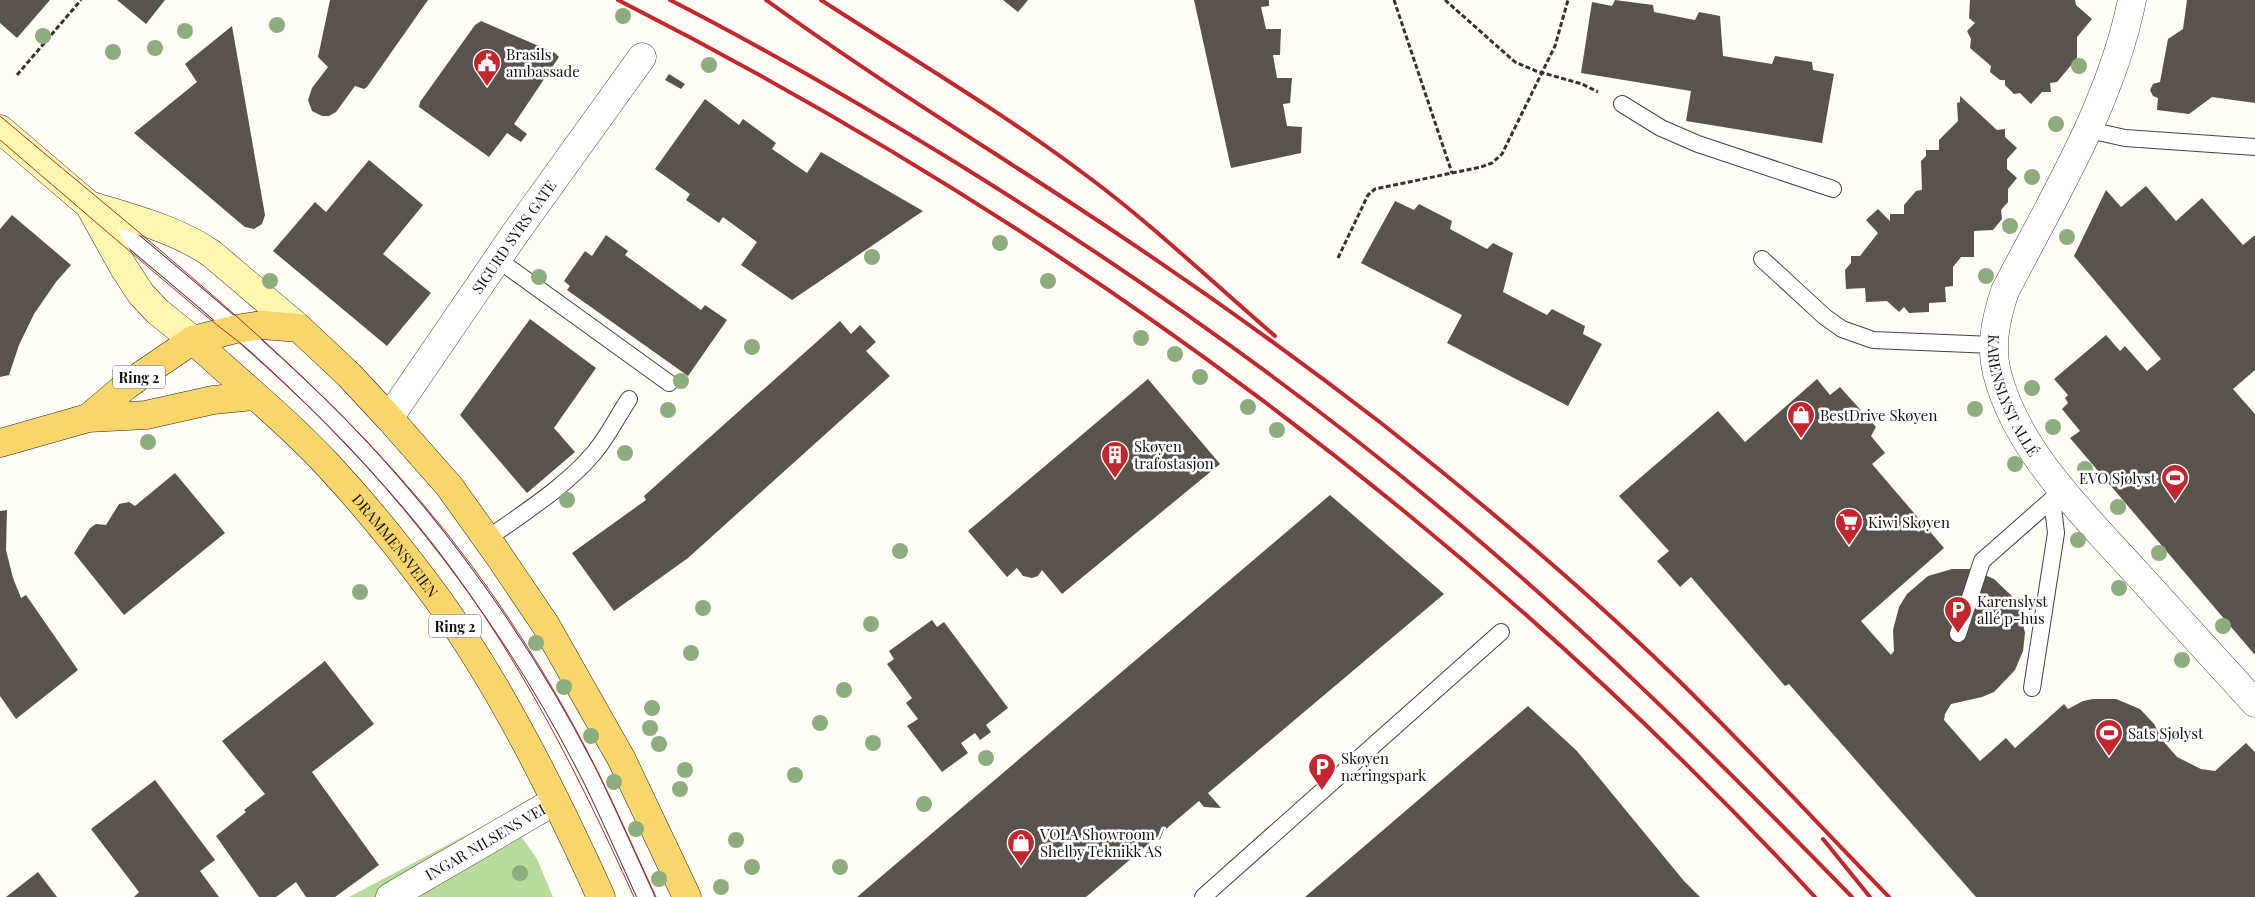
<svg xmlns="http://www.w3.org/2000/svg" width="2255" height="897" viewBox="0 0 2255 897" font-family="'Playfair Display',serif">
<rect width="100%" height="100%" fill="#fffdf5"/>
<path fill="#b9dc9c" d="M506 814 537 859 553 897H349Z"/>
<path fill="#5a524d" d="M0 0H50L17 38 0 23Z
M117 0H165L146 24Z
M330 0H428L367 87 364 89 355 86 336 112 329 116H322L312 111 308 100 312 88 328 67 318 57Z
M1003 0H1028L1018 12Z
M1194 0H1269V6L1261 7 1266 29H1281L1280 55H1273L1277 78H1292L1290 103 1283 104 1287 126 1302 127 1301 153 1231 168Z
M1615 0 1653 5 1654 12 1695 20 1699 12 1720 16 1723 56 1772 64 1775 56 1812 62 1813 70 1834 74 1822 143 1686 121 1691 91 1581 73 1592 2 1612 6Z
M1970 0H2075L2076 5 2092 19 2077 37V58L2057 82 2050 83 2051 92H2042L2031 104 2020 93 2014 94 2005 85V80H2000L1990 72 1991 66 1970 48 1971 39 1967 31 1975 23 1969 18Z
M2187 0H2255V103L2212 97 2189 114 2157 110 2158 98 2153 96 2150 90 2153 84 2160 82 2168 39 2183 29Z
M481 21 555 53 559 57 514 124 527 134 521 142 507 133 489 157 419 107 420 102 475 25Z
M232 26 265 215 262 224 254 229 245 227 240 223 134 133 197 82 185 64Z
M669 74 685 84 681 89 665 80Z
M1960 96 1997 130 2005 129V137L2017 148 2007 159V169L2017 178 2008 189V202L2001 210 2002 219 1993 230 1974 231V257H1961L1953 267V286L1945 287 1946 302 1929 303V312L1909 313 1904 307 1899 312 1887 301 1866 302 1865 288 1846 289 1845 270 1851 263V256H1860L1878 233 1866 220 1878 209 1890 221V214H1904V205L1916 191 1922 190 1921 161 1926 156V150H1939V140L1958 121 1957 103 1960 102Z
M705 99 739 125 743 119 776 143 772 149 807 173 821 152 923 211 792 300 741 265 757 242 723 217 719 223 686 200 690 194 655 169Z
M369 160 423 205 383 254 431 293 387 346 273 251 315 202 326 212Z
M2146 186 2176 221 2202 198 2243 245 2255 235V370L2233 389 2255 414V655L2070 438 2080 431 2062 409 2068 403 2065 398 2068 395 2054 379 2106 335 2120 351 2125 346 2147 371 2161 359 2074 256 2106 190 2121 207Z
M1395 201 1414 210 1419 204 1452 221 1450 229 1487 249 1493 243 1513 253 1503 292 1547 315 1552 309 1585 326 1583 334 1602 344 1568 406 1447 343 1462 315 1361 263Z
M12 215 71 265 56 282 34 314 19 345 9 375 0 377V229Z
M606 235 628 251 625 255 701 310 705 305 727 320 688 376 567 290 570 286 564 281 585 251 592 256Z
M530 319 596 368 554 428 575 452 527 493 460 415Z
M840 321 851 334 860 325 876 342 866 351 890 376 688 558 614 611 572 553 646 500 644 496Z
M1148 379 1220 464 1062 594 1042 570 1038 576 1032 578 1023 576 1017 568 1007 577 968 531Z
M1817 379 1830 395 1840 387 1876 427 1871 436 1885 453 1872 464 1944 548 1861 621 1891 655 1894 651 1893 630 1899 607 1907 594 1928 576 1952 569H1971L1994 579 2014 598 2019 606 2025 633 2023 651 2015 670 1994 692 1982 697 1951 704 1945 714 1944 720 1980 761 2006 738 2015 748 2064 704 2068 709 2083 701 2093 699H2116L2140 709 2154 724 2164 742 2177 757 2201 769 2215 771 2246 743 2255 752V897H1976L1789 684 1785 686 1691 577 1680 587 1657 561 1669 551 1619 496 1718 411 1745 442Z
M175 473 225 533 124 615 74 553 90 528 96 524 106 525 119 504 129 502 135 506Z
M1330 495 1444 594 1208 793 1221 808 1204 807 1199 801 1086 897H857Z
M7 510 6 550 13 578 21 598 26 595 78 670 16 719 0 696V511Z
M932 620 937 627 944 622 1008 708 986 725 991 732 980 740 975 733 961 743 968 753 942 772 907 726 918 719 906 703 912 698 887 664 894 659 889 651Z
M325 661 374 724 312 772 379 865 335 897H306L296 882 276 897H259L216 836 246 812 244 810 265 794 222 741Z
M1528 706 1577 751 1684 881 1700 897H1305Z
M155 780 215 860 200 871 219 897H134L139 892 91 829Z
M38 872 57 897H6Z"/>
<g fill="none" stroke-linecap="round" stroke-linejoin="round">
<defs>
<path id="service" d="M1622 104 1661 128 1698 144 1833 189
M2089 130 2125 138 2255 147
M102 215C196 294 292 371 375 463 459 556 536 668 592 780 611 819 628 858 646 897
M497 259 669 383
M1762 259 1825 317 1842 329 1873 340 1993 345
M487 539C522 514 565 487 593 454 607 438 617 417 629 399
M1958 634 1982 561 2058 494
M2032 688 2056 533 2052 499
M1203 897 1501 632"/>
<g id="minor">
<path id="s1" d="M389 418 514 235 642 57"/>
<path id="s2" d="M390 897 555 801"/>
</g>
<g id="tertiary">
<path id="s3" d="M2132 0C2111 104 2053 198 2005 291 1996 318 1990 345 1997 373 2016 449 2081 512 2132 568 2173 613 2214 658 2255 703"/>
</g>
<path id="secondary" d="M0 129 89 205 124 268 141 294 158 312 193 340
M89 205C131 218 176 229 212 254L299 328"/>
<g id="primary">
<path id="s4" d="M193 340C237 381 285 419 326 463 367 507 404 553 439 601 503 690 556 798 601 897"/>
<path d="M88 418 127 385 193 340 236 329 262 325 299 328 349 375 389 418 449 486 497 553 545 624 622 760 687 897"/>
<path d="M0 443 88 418 146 415 213 400 254 396"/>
</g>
</defs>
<use href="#service" stroke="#444" stroke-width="18"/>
<use href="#minor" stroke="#444" stroke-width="29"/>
<use href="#tertiary" stroke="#444" stroke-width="29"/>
<use href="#secondary" stroke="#333" stroke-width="29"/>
<use href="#primary" stroke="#222" stroke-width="29"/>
<path stroke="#333" stroke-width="3" stroke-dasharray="5 2.5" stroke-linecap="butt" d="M1394 0 1452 173
M1445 0 1515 62 1536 71 1582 84 1598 92
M17 75 81 0
M1338 258 1368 195 1375 189 1481 167 1492 163 1502 154 1555 46 1568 0"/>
<use href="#service" stroke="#fff" stroke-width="16"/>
<use href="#minor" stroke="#fff" stroke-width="28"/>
<use href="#tertiary" stroke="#fff" stroke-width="28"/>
<use href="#secondary" stroke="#fff6b0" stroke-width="28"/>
<use href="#primary" stroke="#f9d66b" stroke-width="28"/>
<path stroke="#c4262e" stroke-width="1" d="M0 116C166 257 342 390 472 566 520 631 563 702 599 774 619 815 637 856 656 897
M0 140C69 199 137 258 206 316 220 328 236 339 250 351 303 399 354 451 401 505 501 621 571 758 634 897"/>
<path stroke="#c4262e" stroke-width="4" d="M618 0C1065 227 1474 529 1815 897
M670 0C770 51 867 108 963 167 1147 281 1325 408 1490 550 1617 659 1735 777 1852 897
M766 0C864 71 967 135 1068 201 1175 271 1280 345 1381 423 1481 502 1580 585 1672 674 1746 746 1817 823 1889 897
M821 0C911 58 1002 112 1087 176 1153 225 1212 282 1275 336
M1823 839 1870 897"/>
</g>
<g fill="#8dad7f">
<circle cx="623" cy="16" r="8"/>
<circle cx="277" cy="25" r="8"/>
<circle cx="185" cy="31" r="8"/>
<circle cx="43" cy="36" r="8"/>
<circle cx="155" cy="48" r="8"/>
<circle cx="113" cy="52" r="8"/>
<circle cx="709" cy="65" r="8"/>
<circle cx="2079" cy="66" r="8"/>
<circle cx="2056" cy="124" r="8"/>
<circle cx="2032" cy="177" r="8"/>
<circle cx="2010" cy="226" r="8"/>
<circle cx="2067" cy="237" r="8"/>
<circle cx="1000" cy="243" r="8"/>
<circle cx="872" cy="257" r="8"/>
<circle cx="1986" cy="276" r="8"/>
<circle cx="539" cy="277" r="8"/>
<circle cx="270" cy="281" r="8"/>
<circle cx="1048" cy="281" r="8"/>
<circle cx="1141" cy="338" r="8"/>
<circle cx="752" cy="347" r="8"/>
<circle cx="1175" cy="354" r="8"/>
<circle cx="1200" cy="377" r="8"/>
<circle cx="681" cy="381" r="8"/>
<circle cx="2032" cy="388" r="8"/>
<circle cx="1248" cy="407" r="8"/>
<circle cx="1975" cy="409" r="8"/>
<circle cx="668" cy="410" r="8"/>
<circle cx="2053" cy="427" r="8"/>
<circle cx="1277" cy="430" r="8"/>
<circle cx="148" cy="442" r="8"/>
<circle cx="625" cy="453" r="8"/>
<circle cx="2015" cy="464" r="8"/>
<circle cx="2085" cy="469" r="8"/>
<circle cx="567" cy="500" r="8"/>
<circle cx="2118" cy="507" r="8"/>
<circle cx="2078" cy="540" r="8"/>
<circle cx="900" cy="551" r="8"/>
<circle cx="2159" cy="553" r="8"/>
<circle cx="2119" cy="588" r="8"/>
<circle cx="360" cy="592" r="8"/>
<circle cx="703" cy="608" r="8"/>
<circle cx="871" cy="624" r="8"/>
<circle cx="2223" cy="626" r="8"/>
<circle cx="536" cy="643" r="8"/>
<circle cx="691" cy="653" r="8"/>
<circle cx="2182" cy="660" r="8"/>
<circle cx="564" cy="687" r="8"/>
<circle cx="844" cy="690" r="8"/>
<circle cx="652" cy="708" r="8"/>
<circle cx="820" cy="723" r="8"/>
<circle cx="650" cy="728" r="8"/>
<circle cx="591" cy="736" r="8"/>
<circle cx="873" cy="743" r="8"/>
<circle cx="659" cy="744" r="8"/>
<circle cx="986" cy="758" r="8"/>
<circle cx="685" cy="770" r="8"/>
<circle cx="795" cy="775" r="8"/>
<circle cx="614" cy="782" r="8"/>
<circle cx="680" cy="789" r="8"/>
<circle cx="924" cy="804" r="8"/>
<circle cx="636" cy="829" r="8"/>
<circle cx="736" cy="840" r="8"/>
<circle cx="752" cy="867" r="8"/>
<circle cx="840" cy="867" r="8"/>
<circle cx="520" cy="873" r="8"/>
<circle cx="659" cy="879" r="8"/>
<circle cx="721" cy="887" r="8"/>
</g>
<defs>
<symbol id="civic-pin" viewBox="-11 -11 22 30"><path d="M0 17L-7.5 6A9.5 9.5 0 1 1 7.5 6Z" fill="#c4262e" stroke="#fff"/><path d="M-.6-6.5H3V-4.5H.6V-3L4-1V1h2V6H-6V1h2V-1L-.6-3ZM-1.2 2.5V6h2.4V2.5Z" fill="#fff"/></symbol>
<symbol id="shop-pin" viewBox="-11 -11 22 30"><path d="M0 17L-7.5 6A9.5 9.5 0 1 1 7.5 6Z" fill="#c4262e" stroke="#fff"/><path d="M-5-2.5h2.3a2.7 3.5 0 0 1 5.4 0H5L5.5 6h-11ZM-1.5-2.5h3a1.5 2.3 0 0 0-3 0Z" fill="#fff"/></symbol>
<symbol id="building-pin" viewBox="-11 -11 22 30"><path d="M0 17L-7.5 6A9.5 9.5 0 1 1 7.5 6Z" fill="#c4262e" stroke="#fff"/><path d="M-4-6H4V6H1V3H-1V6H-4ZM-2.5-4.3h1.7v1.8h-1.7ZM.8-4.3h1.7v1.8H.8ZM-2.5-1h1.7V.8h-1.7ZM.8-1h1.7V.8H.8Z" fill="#fff"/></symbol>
<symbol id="stadium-pin" viewBox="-11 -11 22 30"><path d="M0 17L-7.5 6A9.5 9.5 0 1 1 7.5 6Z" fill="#c4262e" stroke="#fff"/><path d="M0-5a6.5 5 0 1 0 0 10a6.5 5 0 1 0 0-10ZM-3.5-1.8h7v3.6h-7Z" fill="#fff"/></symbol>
<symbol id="supermarket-pin" viewBox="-11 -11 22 30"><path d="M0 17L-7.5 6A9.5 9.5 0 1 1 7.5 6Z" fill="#c4262e" stroke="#fff"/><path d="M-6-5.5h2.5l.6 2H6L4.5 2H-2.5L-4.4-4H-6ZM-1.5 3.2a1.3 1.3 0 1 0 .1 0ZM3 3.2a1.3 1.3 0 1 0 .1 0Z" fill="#fff"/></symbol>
<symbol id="parking-pin" viewBox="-11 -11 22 30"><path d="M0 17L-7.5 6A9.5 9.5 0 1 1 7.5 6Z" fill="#c4262e" stroke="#fff"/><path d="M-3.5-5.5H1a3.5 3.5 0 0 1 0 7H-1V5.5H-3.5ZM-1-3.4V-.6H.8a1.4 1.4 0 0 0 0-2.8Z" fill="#fff"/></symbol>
</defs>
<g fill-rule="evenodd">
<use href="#civic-pin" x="471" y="47" width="32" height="43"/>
<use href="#shop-pin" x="1785" y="399" width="32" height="43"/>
<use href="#building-pin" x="1099" y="439" width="32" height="43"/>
<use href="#stadium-pin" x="2159" y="462" width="32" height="43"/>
<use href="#supermarket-pin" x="1833" y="506" width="32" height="43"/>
<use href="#parking-pin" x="1942" y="594" width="32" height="43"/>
<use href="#stadium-pin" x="2093" y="717" width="32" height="43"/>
<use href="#parking-pin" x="1306" y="751" width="32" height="43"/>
<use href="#shop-pin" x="1005" y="827" width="32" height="43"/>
</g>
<g text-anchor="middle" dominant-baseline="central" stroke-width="5" stroke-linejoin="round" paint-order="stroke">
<g fill="#fff" stroke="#585858" stroke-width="1">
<rect x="113" y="365.5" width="52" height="23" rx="4"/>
<rect x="429" y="614.5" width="52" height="23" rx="4"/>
</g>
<g font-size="14" font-weight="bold" fill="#111">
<text x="139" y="377">Ring 2</text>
<text x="455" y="626">Ring 2</text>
</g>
<g font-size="15" fill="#111" stroke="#fff" text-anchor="start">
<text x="506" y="54">Brasils<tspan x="506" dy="17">ambassade</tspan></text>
<text x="1820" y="415">BestDrive Skøyen</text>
<text x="1134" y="446">Skøyen<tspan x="1134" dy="17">trafostasjon</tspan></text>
<text x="2156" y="478" text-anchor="end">EVO Sjølyst</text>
<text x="1868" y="522">Kiwi Skøyen</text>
<text x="1977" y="601">Karenslyst<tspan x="1977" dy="17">allé p-hus</tspan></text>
<text x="2128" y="733">Sats Sjølyst</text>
<text x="1341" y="758">Skøyen<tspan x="1341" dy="17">næringspark</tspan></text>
<text x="1040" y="834">VOLA Showroom /<tspan x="1040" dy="17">Shelby Teknikk AS</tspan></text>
</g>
<g font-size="15" fill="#111" stroke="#fff">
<text stroke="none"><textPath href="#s1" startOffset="220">SIGURD SYRS GATE</textPath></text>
<text stroke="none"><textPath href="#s3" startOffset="428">KARENSLYST ALLÉ</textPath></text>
<text stroke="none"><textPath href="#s4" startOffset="289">DRAMMENSVEIEN</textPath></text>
<text stroke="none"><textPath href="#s2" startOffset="110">INGAR NILSENS VEI</textPath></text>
</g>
</g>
</svg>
